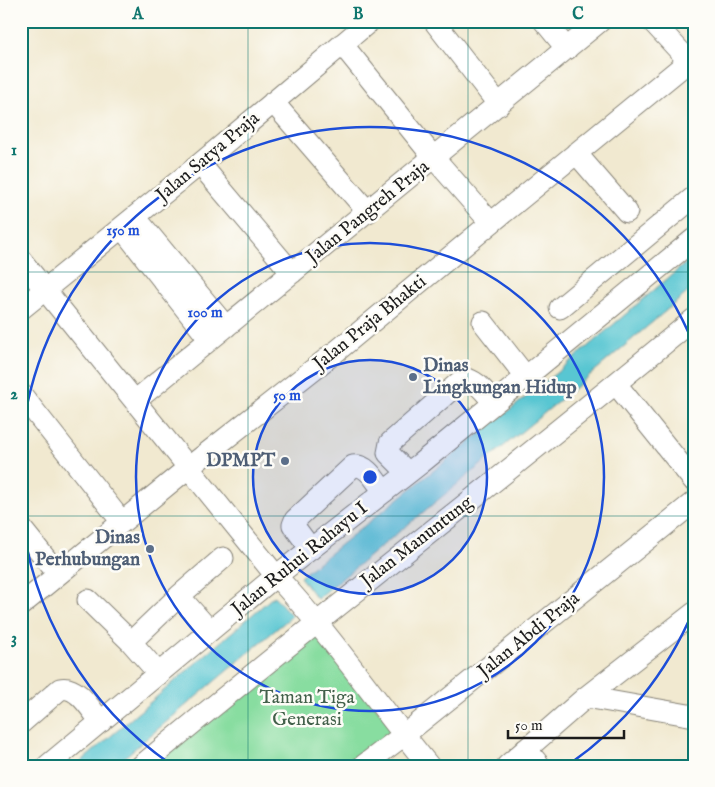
<svg xmlns="http://www.w3.org/2000/svg" width="715" height="787" viewBox="0 0 715 787" font-family="'IM FELL English',serif">
<rect width="100%" height="100%" fill="#fdfcf7"/>
<filter id="ink" filterUnits="userSpaceOnUse"><feTurbulence type="fractalNoise" baseFrequency=".02" numOctaves="2"/><feDisplacementMap in="SourceGraphic" scale="10" xChannelSelector="R" yChannelSelector="G"/><feConvolveMatrix kernelMatrix="1 2 1 2 8 2 1 2 1" color-interpolation-filters="sRGB"/></filter>
<filter id="wash" filterUnits="userSpaceOnUse"><feTurbulence type="fractalNoise" baseFrequency=".0096" numOctaves="4" result="noise"/><feDisplacementMap in="SourceGraphic" scale="20" xChannelSelector="R" yChannelSelector="G"/><feGaussianBlur stdDeviation="1.12" result="paint"/><feColorMatrix in="noise" values="0 0 0 0 0 0 0 0 0 0 0 0 0 0 0 0 0 1.4 0 .05"/><feComposite in="paint" operator="in"/></filter>
<g filter="url(#wash)">
<rect width="100%" height="100%" fill="#f1e9d0"/>
<path fill="#88dda0" stroke="#527c5e" d="M316 628 396 733 355 766H148Z"/>
<path fill="#59c6d2" stroke="#3a7177" d="M694 256V287L570 392 317 599 300 577 560 370Z
M274 596 292 616 114 766H76Z"/>
</g>
<g filter="url(#ink)">
<g fill="none" stroke-linecap="round" stroke-linejoin="round">
<defs>
<path id="minor" d="M434 21 499 105
M544 21 567 49
M652 21 689 61
M342 44 434 158 491 223
M273 102 368 212
M576 153 627 212
M200 164 292 273
M135 217 226 327
M122 228 210 340
M21 260 276 576C332 636 377 703 429 766
M560 308 694 197
M21 309 200 164 370 21
M483 322 526 377
M616 384 694 481
M21 394 122 522
M135 401 600 21
M408 473 388 453 390 443 463 379C476 378 486 394 494 403
M21 528 58 574
M311 549 293 525 295 520 353 466C368 464 376 482 384 492
M179 596 223 558
M88 600 131 642
M21 605 188 468 338 350 491 223 694 57
M159 674 131 642 179 596 210 631
M586 697 694 716
M21 723 60 689C78 685 91 710 101 722
M526 749 540 766
M47 766 276 576 421 463 694 239
M141 766C323 614 512 471 694 319
M363 766 404 735 694 502
M507 766 586 697 694 613"/>
</defs>
<use href="#minor" stroke="#868276" stroke-width="23"/>
<use href="#minor" stroke="#fff" stroke-width="21"/>
</g>
</g>
<path fill="none" stroke="#0f766e" stroke-width="1" stroke-opacity="0.55" d="M248 21V766M468 21V766M21 272H694M21 516H694"/>
<circle cx="370" cy="477" r="117" fill="#1d4ed8" fill-opacity=".12"/>
<g fill="none" stroke="#1d4ed8" stroke-width="2.5">
<circle cx="370" cy="477" r="117"/>
<circle cx="370" cy="477" r="234"/>
<path d="M693 611A350 350 0 0 1 568 765M172 765A350 350 0 0 1 21 508M21 446A350 350 0 0 1 693 343"/>
</g>
<g fill="#5c6f8a" stroke="#fdfcf7" stroke-width="2">
<circle cx="413" cy="377" r="5"/>
<circle cx="285" cy="461" r="5"/>
<circle cx="150" cy="549" r="5"/>
</g>
<g text-anchor="middle" dominant-baseline="central" stroke-width="5" stroke-linejoin="round" paint-order="stroke">
<g font-size="19" fill="#1c1c1c" stroke="#fdfcf7">
<text transform="translate(208 157) rotate(-40)">Jalan Satya Praja</text>
<text transform="translate(368 212) rotate(-39)">Jalan Pangreh Praja</text>
<text transform="translate(370 323) rotate(-39)">Jalan Praja Bhakti</text>
<text transform="translate(417 542) rotate(-38)">Jalan Manuntung</text>
<text transform="translate(300 559) rotate(-39)">Jalan Ruhui Rahayu I</text>
<text transform="translate(529 635) rotate(-39)">Jalan Abdi Praja</text>
</g>
<g font-size="19" font-weight="bold" fill="#4e5e75" stroke="#fdfcf7" text-anchor="end">
<text x="423" y="366" text-anchor="start">Dinas<tspan x="423" dy="22">Lingkungan Hidup</tspan></text>
<text x="275" y="461">DPMPT</text>
<text x="140" y="538">Dinas<tspan x="140" dy="22">Perhubungan</tspan></text>
</g>
<g font-size="19" fill="#42604a" stroke="#fdfcf7">
<text x="307" y="698">Taman Tiga<tspan x="307" dy="22">Generasi</tspan></text>
</g>
</g>
<circle cx="370" cy="477" r="8" fill="#1d4ed8" stroke="#fdfcf7" stroke-width="2.5"/>
<g font-size="15" text-anchor="middle" font-weight="bold" fill="#1d4ed8" stroke="#fdfcf7" stroke-width="5" stroke-linejoin="round" paint-order="stroke">
<text x="123" y="235">150 m</text>
<text x="205" y="317">100 m</text>
<text x="287" y="400">50 m</text>
</g>
<rect width="715" height="787" fill="none" stroke="#fdfcf7" stroke-width="55"/>
<path d="M508 730v8h116v-8" fill="none" stroke="#1c1c1c" stroke-width="2.5"/>
<text x="515" y="730" font-size="15" fill="#1c1c1c" stroke="#fdfcf7" stroke-width="4" paint-order="stroke">50 m</text>
<rect x="28" y="28" width="660" height="732" fill="none" stroke="#0f766e" stroke-width="2"/>
<g font-size="16" text-anchor="middle" font-weight="bold" fill="#0f766e">
<text x="138" y="19">A</text>
<text x="358" y="19">B</text>
<text x="578" y="19">C</text>
<text x="14" y="155">1</text>
<text x="14" y="399">2</text>
<text x="14" y="643">3</text>
</g>
</svg>
